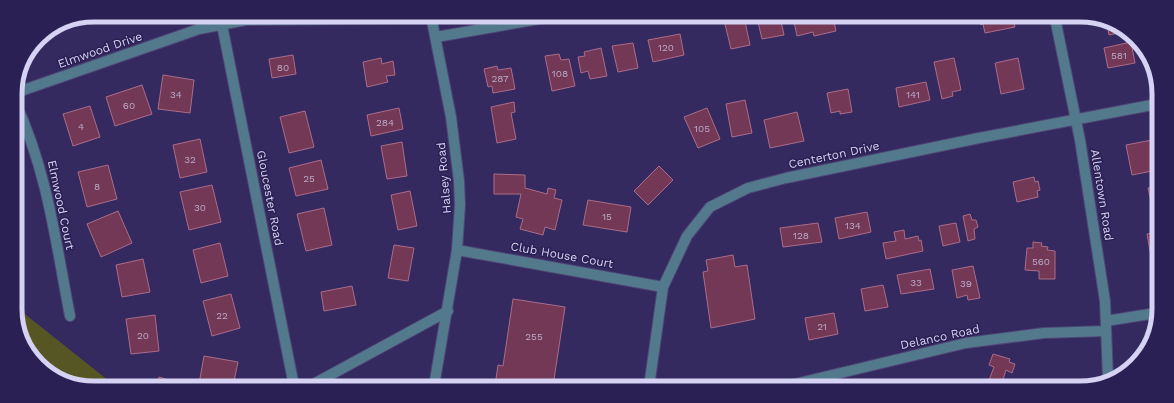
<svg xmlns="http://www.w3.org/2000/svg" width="1174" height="403" viewBox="0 0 1174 403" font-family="'Work Sans',sans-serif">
<rect width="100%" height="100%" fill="#352a5f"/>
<path fill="#555624" d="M16 307 114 385H73L35 361 16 324Z"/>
<path fill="#723855" stroke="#ab6c8a" d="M735 17H744L750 45 731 49 724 20Z
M780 17 784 35 762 39 757 18Z
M793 17H833L836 31 814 36 813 32 797 36Z
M845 17H870L847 22Z
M906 17H927L907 21Z
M979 17 1013 18 1015 27 985 33 983 24 981 25Z
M1110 23 1123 32 1109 35 1107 24Z
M680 34 684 55 653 62 648 40Z
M1131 42 1135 63 1108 68 1104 48Z
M633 43 638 68 618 72 612 46Z
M601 48 607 76 590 79 588 71 581 73 578 57 585 56 584 52Z
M559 54 561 60 569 59 575 86 552 91 545 56Z
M293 55 296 74 272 78 269 59Z
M381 58 382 64 393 61 395 75 386 76 388 82 367 87 363 62Z
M954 58 961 90 952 92 953 96 942 99 934 62Z
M1018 58 1024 89 1001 94 995 63Z
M497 66 498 70 511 68 515 89 493 93 492 86 488 87 484 69Z
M163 75 194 80 190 113 158 109Z
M926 82 930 100 899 107 896 88Z
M142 85 152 114 115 126 106 97Z
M848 89 852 112 840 114V111L831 113 827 93Z
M745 100 752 133 732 137 726 104Z
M514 102 515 112 511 113 516 139 497 143 491 107Z
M90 106 100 137 73 146 63 114Z
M399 108 403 129 371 136 367 115Z
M707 108 720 139 698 148 684 117Z
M305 111 314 147 289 153 280 117Z
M797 112 804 141 770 148 764 120Z
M200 139 207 172 180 178 173 145Z
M1157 139V170L1132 175 1126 145Z
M402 142 407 176 387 179 381 146Z
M321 160 328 189 296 196 289 168Z
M108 165 117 199 87 207 78 172Z
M659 166 673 180 648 205 634 191Z
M494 174 525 175V188L547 194 548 188 556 190 554 198 562 200 555 230 545 227 543 235 520 229 523 219 516 217 521 194H494Z
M1034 177 1035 182 1038 181 1040 190 1037 191 1038 197 1017 202 1013 182Z
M212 185 221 222 189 230 180 192Z
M1157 186V209L1153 210 1148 188Z
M410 191 417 226 398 230 391 195Z
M588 200 631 207 627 232 583 225Z
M324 208 332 245 306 251 297 214Z
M118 211 132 243 101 257 87 224Z
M867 212 871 232 839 239 835 218Z
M970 214 972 220H976L978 227 974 229 975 239 968 241 963 216Z
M818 223 822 242 783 247 780 228Z
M956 223 960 242 943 246 939 226Z
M904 230 905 239 918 236 919 241 921 240 923 251 886 259 883 243 896 241 894 232Z
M1157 232V266L1153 267 1147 234Z
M1033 242 1042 243 1041 246 1048 247 1047 250 1055 251V279H1039V271L1025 270 1027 248H1033Z
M220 243 228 276 201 283 193 250Z
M394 245 414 248 408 281 388 278Z
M733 255 735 267 747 265 755 319 711 328 703 272 708 271 706 260Z
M143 259 150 292 122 297 116 265Z
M973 266 980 298 968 300 967 295 957 298 952 270Z
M930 269 934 289 901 294 897 275Z
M883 285 888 307 865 311 861 289Z
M352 286 356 305 324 311 321 292Z
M231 294 240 328 212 336 203 301Z
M513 299 565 307 553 386H495L498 365 503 366Z
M834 313 838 334 809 340 805 318Z
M155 315 159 351 131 354 126 319Z
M993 354 1010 359 1009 362 1015 364 1012 373 1006 370 1002 383 1015 388H986L994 367 989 365Z
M204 356 238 362 233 386 199 384Z
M159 377 188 386 156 385Z"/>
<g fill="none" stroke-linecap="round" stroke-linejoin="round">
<defs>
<path id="minor" d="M220 15 294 386
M431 16 451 117 459 181 460 205 457 250 434 386
M1055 18 1080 140 1105 301 1108 379
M436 37 556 16
M15 93 199 29 246 20 432 18
M15 102C47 169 56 244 70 316
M457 250 663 287
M1106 321 1156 313
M310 386 448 311
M649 387 663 287 687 236 710 207 748 188 786 178 979 138 1157 104
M782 387 966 343 1044 333 1106 331"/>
</defs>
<use href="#minor" stroke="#4f4577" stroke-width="12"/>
<use href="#minor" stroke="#527a8c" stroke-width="10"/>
</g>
<g text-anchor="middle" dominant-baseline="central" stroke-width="3" stroke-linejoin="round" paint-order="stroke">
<g font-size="10" fill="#bcaccc">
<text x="666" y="47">120</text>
<text x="1119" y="55">581</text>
<text x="283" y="67">80</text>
<text x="560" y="73">108</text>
<text x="500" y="78">287</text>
<text x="176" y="94">34</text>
<text x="913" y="94">141</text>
<text x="129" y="105">60</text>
<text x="385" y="122">284</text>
<text x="81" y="126">4</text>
<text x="702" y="128">105</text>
<text x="190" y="159">32</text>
<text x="309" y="178">25</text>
<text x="97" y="186">8</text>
<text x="200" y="207">30</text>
<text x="607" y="216">15</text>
<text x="853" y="225">134</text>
<text x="801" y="235">128</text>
<text x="1041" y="261">560</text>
<text x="916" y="282">33</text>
<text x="966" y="283">39</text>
<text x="222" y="315">22</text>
<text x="822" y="326">21</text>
<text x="143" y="335">20</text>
<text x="534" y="336">255</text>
</g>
<g font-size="12" fill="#d5d2f3" stroke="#2b2053">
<text transform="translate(100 50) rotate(-19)">Elmwood Drive</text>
<text transform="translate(834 155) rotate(-12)">Centerton Drive</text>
<text transform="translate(444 178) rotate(-95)">Halsey Road</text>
<text transform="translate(1102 195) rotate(81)">Allentown Road</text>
<text transform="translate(270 198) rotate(79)">Gloucester Road</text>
<text transform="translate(61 205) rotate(78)">Elmwood Court</text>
<text transform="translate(562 255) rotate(10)">Club House Court</text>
<text transform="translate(940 337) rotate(-12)">Delanco Road</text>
</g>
</g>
<path d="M0 0H1174V403H0ZM94 22H1080A72 72 0 0 1 1152 94V309A72 72 0 0 1 1080 381H94A72 72 0 0 1 22 309V94A72 72 0 0 1 94 22Z" fill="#2b2053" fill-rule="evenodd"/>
<path fill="none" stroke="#d5d2f3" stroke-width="5" d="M94 22H1080A72 72 0 0 1 1152 94V309A72 72 0 0 1 1080 381H94A72 72 0 0 1 22 309V94A72 72 0 0 1 94 22Z"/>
</svg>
